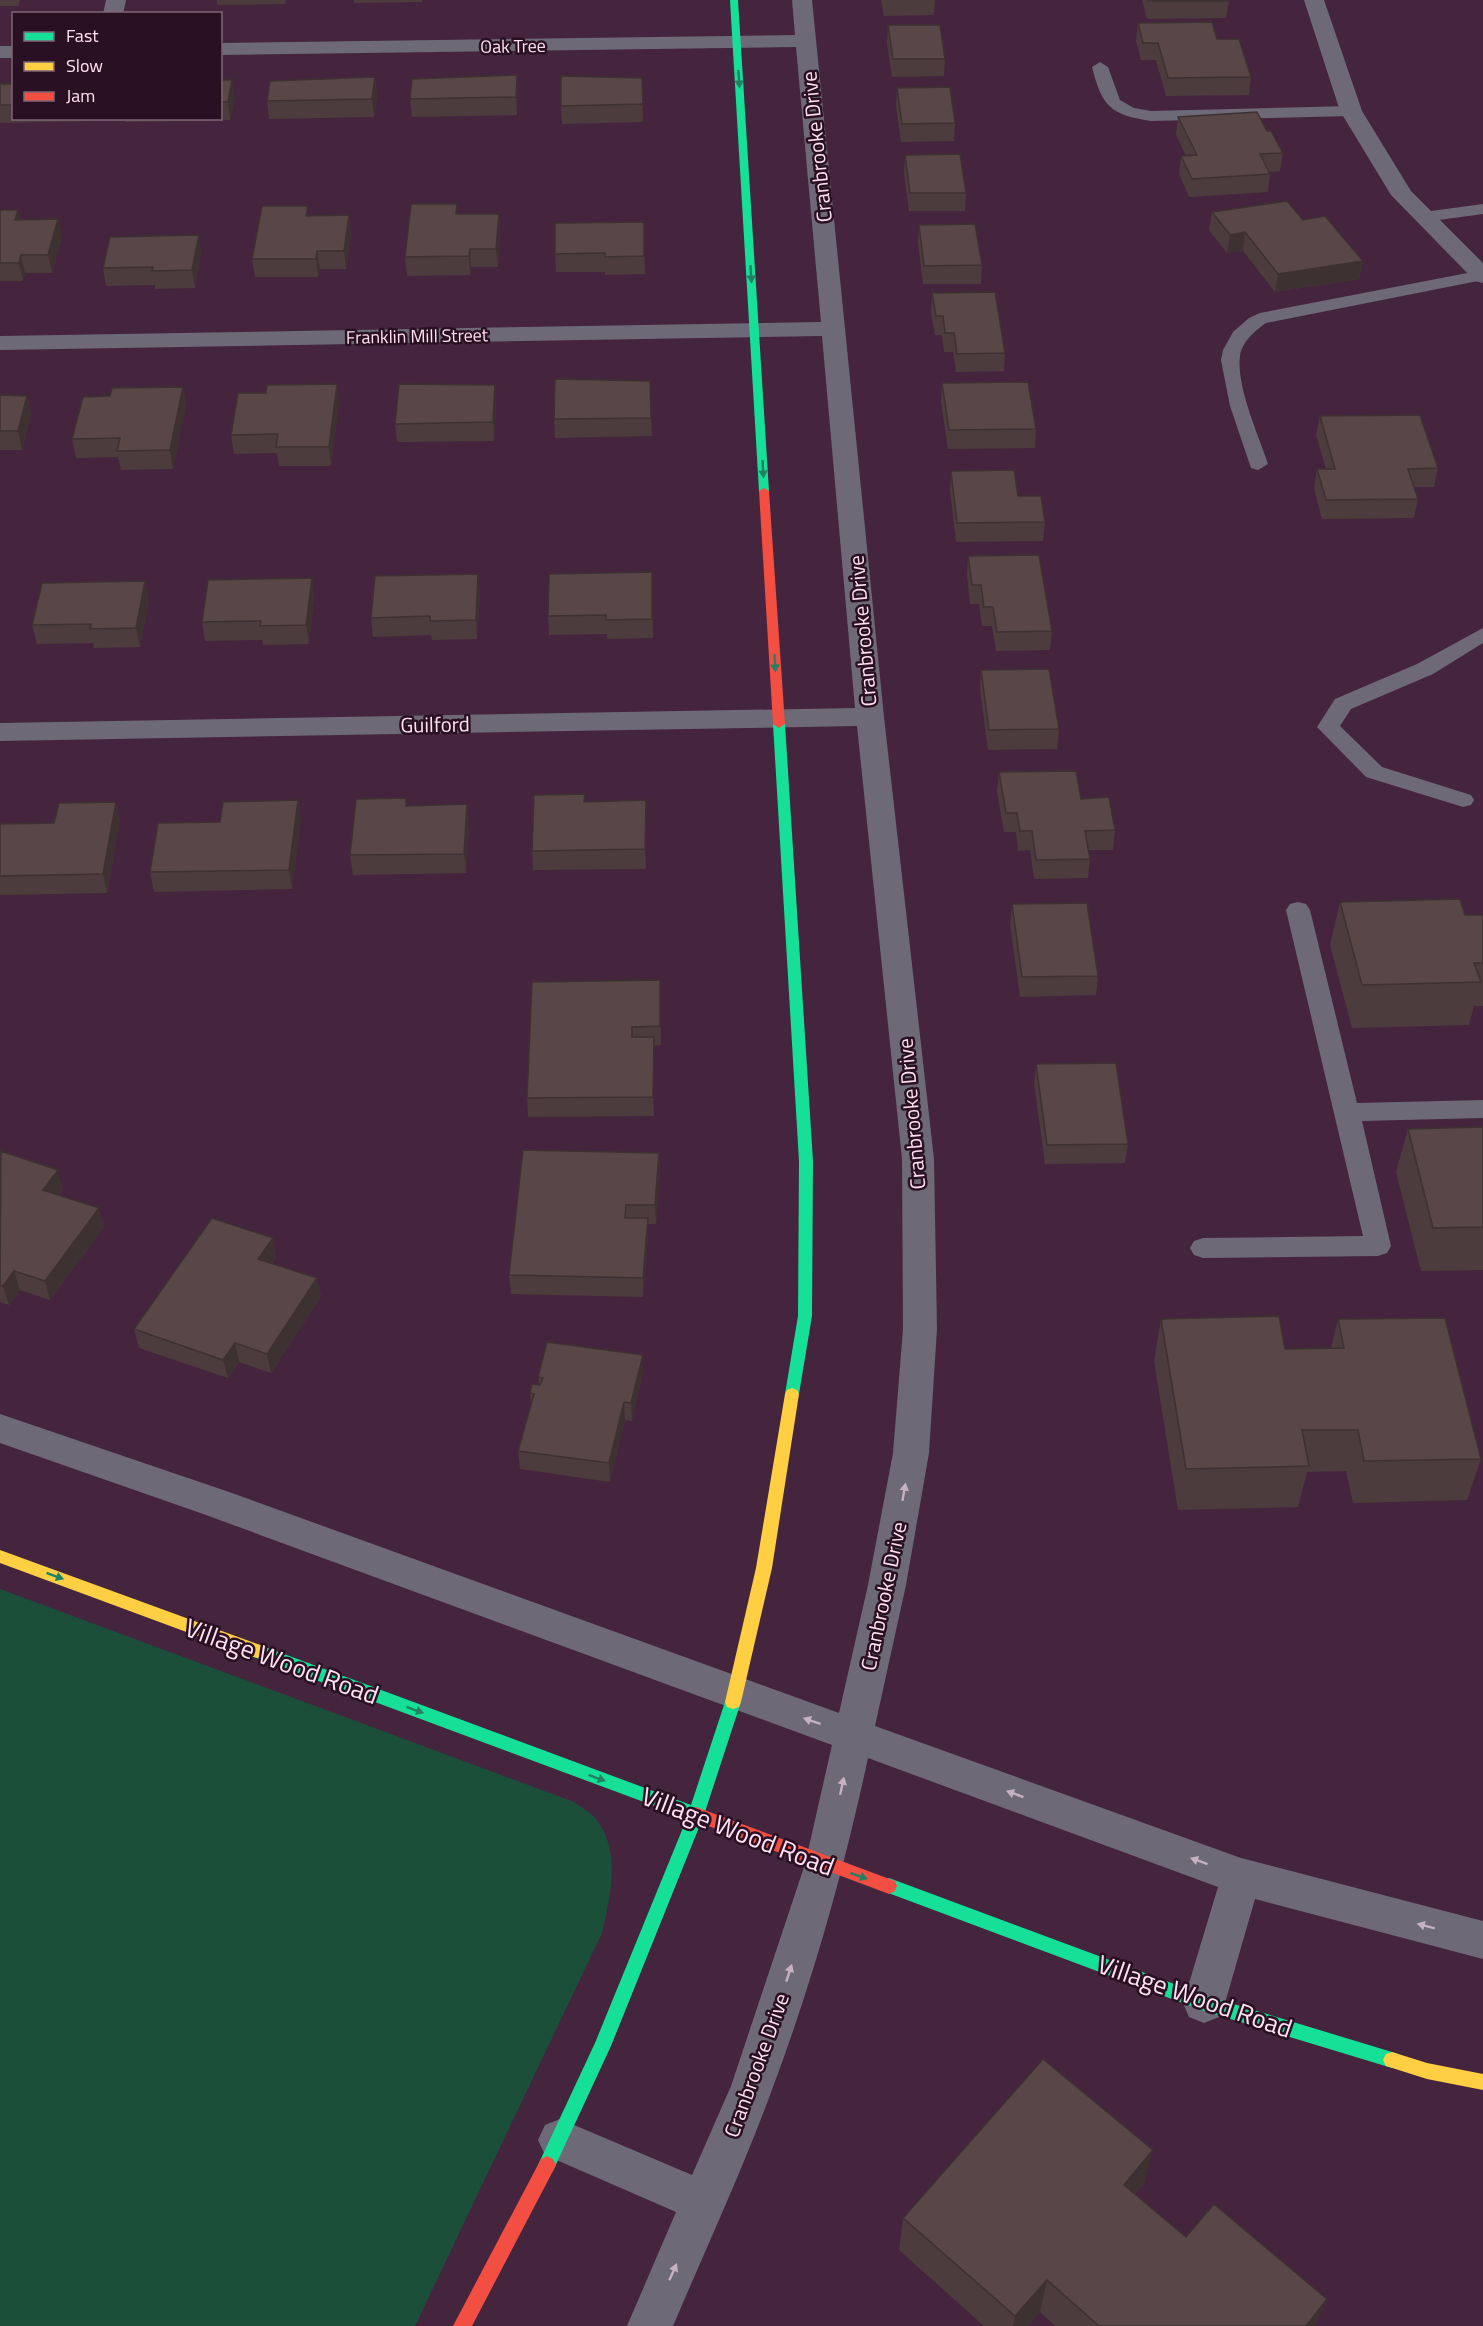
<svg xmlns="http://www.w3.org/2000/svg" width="1483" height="2326" viewBox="0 0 1483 2326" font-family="'Titillium Web',sans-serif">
<rect width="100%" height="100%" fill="#45253d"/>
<path fill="#1b4f39" d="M0 1589 574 1802C581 1807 591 1813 596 1819 622 1853 610 1896 602 1933L415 2326H0Z"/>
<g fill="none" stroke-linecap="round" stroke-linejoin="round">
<path fill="#6d6976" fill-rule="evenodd" d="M1100 62 1108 67 1120 100 1134 108 1151 111 1351 106 1359 111 1351 116 1151 121C1111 115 1102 107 1092 67Z
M1483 204V214L1424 222 1415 217 1424 212Z
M1483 270V280L1266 323C1256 330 1245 339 1241 351 1233 380 1259 436 1268 464L1258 470 1251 468 1230 406 1221 360 1223 350 1233 332 1249 318 1260 313Z
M1483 628V643L1433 674 1351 709 1340 726 1382 767 1471 795 1474 800 1471 805 1463 807 1366 777 1317 727 1335 699 1417 664Z
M1298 902 1306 904 1310 910 1357 1103 1483 1100V1118L1362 1121 1391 1246 1387 1253 1378 1256 1203 1258 1194 1255 1190 1248 1194 1241 1203 1238 1363 1236 1286 910 1290 904Z"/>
<path fill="#6d6976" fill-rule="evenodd" d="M106 0H126L123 14H103Z
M792 0H812L884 717 934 1159 937 1329 929 1453 906 1585 875 1726 1241 1858 1483 1921V1959L1255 1899 1225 2003 1219 2017 1204 2023 1189 2017 1183 2003 1218 1887 868 1758C844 1870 813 1980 773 2087 743 2169 707 2246 673 2326H627L676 2212 545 2155 538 2140 545 2125 560 2119 692 2175 731 2086 805 1864 832 1745 206 1515 0 1443V1414L232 1493 839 1713 868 1585 893 1453 903 1329 902 1159 857 726 0 741V723L855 708 822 336 0 350V336L821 322 796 47 220 55V43L795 35Z
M1304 0H1324L1362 111 1411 191 1483 263V283L1475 281 1391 195 1340 111Z
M0 46H14V58H0Z"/>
<path fill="#16e098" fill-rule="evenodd" d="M730 0H738L769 491 764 494 759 491Z
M779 720 785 724 813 1161 812 1316 799 1394 797 1398 792 1400 787 1398 785 1394 798 1316 799 1161 773 724Z
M257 1644 691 1805 725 1702 727 1697 733 1695 739 1697 741 1702 704 1815 611 2046 553 2171 547 2174 541 2171 538 2165 595 2043 687 1818 251 1656 249 1651 251 1646Z
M889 1878 1204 1995 1392 2052 1398 2054 1401 2060 1398 2066 1392 2068 1204 2011 883 1891 881 1886 883 1881Z"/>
<path fill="#ffcf43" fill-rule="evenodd" d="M792 1388 797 1390 799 1394 772 1568 741 1702 739 1707 733 1709 727 1707 725 1702 756 1568 785 1394 787 1390Z
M0 1550 263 1646 265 1651 263 1656 257 1658 0 1563Z
M1392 2052 1427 2063 1483 2074V2090L1427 2079 1386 2066 1383 2060 1386 2054Z"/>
<path fill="#f24e42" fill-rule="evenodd" d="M764 488 769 491 785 724 779 728 773 724 759 491Z
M696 1807 895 1881 897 1886 895 1891 889 1894 690 1819 688 1814 690 1809Z
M547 2156 553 2159 556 2165 553 2171 472 2326H453L541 2159Z"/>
</g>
<path fill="#4d3c3d" d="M0 0H20L18 6H0Z
M217 0H286L285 4 217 5Z
M354 0H422V2L354 3Z
M881 0H935L934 15 884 16Z
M1142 0H1229V1L1226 18 1147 19Z
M1138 23 1251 77 1249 95 1166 96 1156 60H1141L1136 41Z
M888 25 945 59 944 76 892 77 887 43Z
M517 75 518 93 517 115 412 117 410 99Z
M375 77 377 95 374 117 269 119 267 101Z
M642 78 643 122 562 124 561 106Z
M220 80 235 98 230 120 125 122 124 118H220Z
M0 84H14V118H87V121L0 123Z
M897 88 955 123 954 141 901 142 896 106Z
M1178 117 1267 131 1283 153 1280 171 1269 172 1270 174 1268 192 1189 197 1179 174 1181 156H1186L1176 135Z
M905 155 966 193 965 211H909L904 173Z
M0 210H18L20 220 58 219 62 237 52 273H25L23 281H0Z
M1212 212 1303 220 1363 261 1359 279 1275 292 1243 251 1227 253 1209 230Z
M457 214H499L500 232 498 267H471L470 275 407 276 405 257Z
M349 215 351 234 346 269H320L318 277H255L252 259 309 216Z
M644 222 645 274 605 275V272H556L555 254Z
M919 225 982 265 981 284H923L918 243Z
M201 254 195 288 155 289V285L106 286 103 268Z
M932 293 1005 353 1004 371 956 372 953 352H944L942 335H935L931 312Z
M650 381 652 436 555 438 554 419Z
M942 383 1036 429 1035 448 948 449 941 402Z
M337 384 339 402 331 466H279L277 453 234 454 231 435 266 393Z
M183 387 186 406 173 469 121 470 118 457 76 458 72 439 110 396Z
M0 395 31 414 22 450H0Z
M496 404 494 441 397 442 395 424Z
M1320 416 1438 468 1434 487H1414L1418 499 1414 518 1322 519 1314 488 1317 469H1326L1316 435Z
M951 471 1018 496 1045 522 1043 541 956 542 950 490Z
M968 556 1052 631 1050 650 996 651 992 626H982L979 604H970L967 575Z
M652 572 653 638 607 639V634L549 635 548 616Z
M478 574 480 593 477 639 432 640 431 635 373 637 371 618Z
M312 578 314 597 309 644 263 645 262 640 205 641 202 622Z
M145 581 149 600 140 647 94 648 93 643 37 644 32 625Z
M981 670 1059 729 1057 749 988 750 980 689Z
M999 772 1081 799 1115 830 1113 850H1089L1090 859 1088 878 1034 879 1030 850 1018 851 1016 832H1004L997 792Z
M585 794V802L646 800V869L533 870 532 851Z
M298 800 301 819 292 889 154 892 150 872 220 822Z
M116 802 120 821 107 893 0 895V824L54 823Z
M467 804 469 824 466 873 353 875 350 855 407 806Z
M1340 902 1465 915H1483V1006H1474L1469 1025 1352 1028 1330 945Z
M1012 904 1098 976 1096 995 1020 997 1010 924Z
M660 980 661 1045 654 1046V1116L528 1117 527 1098Z
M1036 1064 1128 1144 1125 1163 1045 1164 1034 1083Z
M1483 1127V1270L1421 1271 1396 1172 1408 1129Z
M0 1152 63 1189 59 1195 104 1227 50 1300 20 1290 9 1305 0 1302Z
M659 1153 660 1172 656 1224H648V1237L643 1297 511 1294 509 1275Z
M273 1238 276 1257 272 1264 317 1278 321 1297 271 1373 239 1362 228 1378 139 1348 134 1329Z
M1161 1319 1285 1349 1331 1348 1338 1319 1481 1459 1467 1500 1353 1503 1346 1471 1307 1472 1298 1507 1178 1510 1154 1361Z
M643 1355V1373L632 1421 625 1420 610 1482 520 1469 518 1451 531 1404 530 1393 539 1385 538 1377Z
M1144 2184 1135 2194 1186 2237 1315 2326H1055L1040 2312 1028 2326H984L899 2250 903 2218Z"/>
<path fill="#3e3132" d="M517 75 518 93 517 115 516 97Z
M375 77 377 95 374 117 372 99Z
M232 80 235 98 230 120 228 102Z
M18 210 22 228 15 220Z
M499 214 500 232 498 267 496 249Z
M349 215 351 234 346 269 344 251Z
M58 219 62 237 52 273 48 255Z
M1245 232 1243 251 1227 253 1230 235Z
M199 235 201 254 195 288 192 270Z
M470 249 471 267 470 275 469 256Z
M317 251 320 269 318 277 316 259Z
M21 255 25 273 23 281 19 263Z
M1363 261 1359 279 1275 292 1278 274Z
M337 384 339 402 331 466 329 447Z
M495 385 496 404 494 441 493 422Z
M183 387 186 406 173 469 170 450Z
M27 396 31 414 22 450 18 431Z
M478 574 480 593 477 639 476 620Z
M312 578 314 597 309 644 306 625Z
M145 581 149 600 140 647 136 628Z
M298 800 301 819 292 889 289 870Z
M646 800V869L645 849Z
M116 802 120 821 107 893 103 874Z
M467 804 469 824 466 873 464 854Z
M654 1037V1116L653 1097Z
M659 1153 660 1172 656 1224 655 1205Z
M58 1170 63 1189 48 1209 43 1190Z
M99 1208 104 1227 50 1300 45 1281Z
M648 1218V1237L643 1297V1278Z
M273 1238 276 1257 262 1278 258 1259Z
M14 1271 20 1290 9 1305 3 1286Z
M317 1278 321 1297 271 1373 267 1354Z
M235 1343 239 1362 228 1378 223 1360Z
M643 1355V1373L632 1421 631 1403Z
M624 1402 625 1420 610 1482 609 1463Z
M1153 2150 1144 2184 1115 2218 1124 2185Z
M1047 2280 1040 2312 1028 2326H1013L1015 2316Z
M1327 2299 1315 2326H1306Z"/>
<path fill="#594647" stroke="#3e3132" stroke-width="1.5" d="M1148 0H1229V1H1148Z
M1212 22 1217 39H1239L1251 77 1168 78 1158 43H1143L1138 23Z
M888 25H940L945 59H893Z
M517 75 516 97 410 99 412 79Z
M561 76 642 78 643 104 561 106Z
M375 77 372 99 267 101 270 81Z
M220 80H232L228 102H220Z
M0 84H14V105H0Z
M950 87 955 123 902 124 897 88Z
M1257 112 1267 131H1271L1283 153 1260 154 1270 174 1192 179 1181 156 1197 155 1178 117Z
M960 154 966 193H910L905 155Z
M1287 201 1303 220 1325 216 1363 261 1278 274 1245 232 1230 235 1212 212Z
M411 204H457L456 214H499L496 249H470L469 256 405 257Z
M262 206H308L306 216 349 215 344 251H317L316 259H252Z
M0 210H18L15 220 58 219 48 255H21L19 263H0Z
M644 222V256L605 257V253L555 254V223Z
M975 224 982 265 924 266 919 225Z
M199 235 192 270 152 271 153 267 103 268 110 237Z
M995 292 1005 353 957 354 954 333H945L943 316H936L932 293Z
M555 379 650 381 651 418 554 419Z
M1028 382 1036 429 949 430 942 383Z
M337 384 329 447H276L278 434 231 435 238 393H266L267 385Z
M399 384 495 385 493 422 395 424Z
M183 387 170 450 117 451 120 438 72 439 83 397 110 396 112 388Z
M0 395 27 396 18 431H0Z
M1420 415 1438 468 1408 469 1418 499 1326 500 1317 469H1335L1320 416Z
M1014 470 1018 496H1041L1045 522 957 523 951 471Z
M1039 555 1052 631 997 632 993 607H984L981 585H972L968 556Z
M652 572V619L606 620V615L548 616 549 574Z
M478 574 476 620 430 621V616L371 618 375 576Z
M312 578 306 625 260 626 261 621 202 622 208 580Z
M145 581 136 628 90 629 91 624 32 625 42 583Z
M1049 669 1059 729 989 730 981 670Z
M1076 771 1081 799 1109 797 1115 830 1085 831 1090 859 1036 860 1032 831H1020L1017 813H1006L999 772Z
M585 794 584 802 646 800 645 849 532 851 534 795Z
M406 798V806L467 804 464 854 350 855 356 799Z
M298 800 289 870 150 872 158 823 220 822 223 802Z
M116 802 103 874 0 876V824L54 823 59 803Z
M1460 899 1465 915H1483V963H1474L1481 982 1362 985 1340 902Z
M1087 903 1098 976 1022 977 1012 904Z
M660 980V1026L632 1027V1037H654L653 1097 527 1098 532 982Z
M1116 1063 1128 1144 1047 1145 1036 1064Z
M1483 1127V1227L1433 1228 1408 1129Z
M523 1150 659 1153 655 1205H626L625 1218H648L643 1278 509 1275Z
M1 1151 58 1170 43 1190 99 1208 45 1281 14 1271 3 1286 0 1285Z
M212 1218 273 1238 258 1259 317 1278 267 1354 235 1343 223 1360 134 1329Z
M1279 1316 1285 1349 1344 1348 1338 1319 1445 1318 1481 1459 1364 1461 1358 1430H1302L1309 1466 1186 1469 1161 1319Z
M547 1342 643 1355 631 1403 624 1402 609 1463 518 1451 534 1394 530 1393 532 1384 540 1385 543 1378 538 1377Z
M1043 2059 1153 2150 1124 2185 1186 2237 1214 2204 1327 2299 1306 2326H1099L1047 2280 1015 2316 903 2218Z"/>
<defs><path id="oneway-solid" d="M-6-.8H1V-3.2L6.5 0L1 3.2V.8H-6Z" transform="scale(1.5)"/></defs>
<g fill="#1f8263">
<use href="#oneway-solid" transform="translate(739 79) rotate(86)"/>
<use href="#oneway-solid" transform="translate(751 274) rotate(86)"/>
<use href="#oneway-solid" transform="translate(763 469) rotate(87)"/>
<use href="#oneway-solid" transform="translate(775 663) rotate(87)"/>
<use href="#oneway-solid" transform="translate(55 1576) rotate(20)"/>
<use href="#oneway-solid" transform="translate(415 1710) rotate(20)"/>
<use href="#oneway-solid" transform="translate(597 1778) rotate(20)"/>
<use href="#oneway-solid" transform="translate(859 1876) rotate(20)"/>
</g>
<g fill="#c5b1c1">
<use href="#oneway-solid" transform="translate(904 1492) rotate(-80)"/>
<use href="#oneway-solid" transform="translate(812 1721) rotate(-161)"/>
<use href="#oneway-solid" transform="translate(842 1786) rotate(-78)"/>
<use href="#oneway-solid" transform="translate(1015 1794) rotate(-160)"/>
<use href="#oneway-solid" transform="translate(1199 1861) rotate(-160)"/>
<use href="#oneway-solid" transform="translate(1426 1926) rotate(-165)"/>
<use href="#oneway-solid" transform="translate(789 1973) rotate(-72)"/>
<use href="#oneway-solid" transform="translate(673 2272) rotate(-66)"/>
</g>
<g text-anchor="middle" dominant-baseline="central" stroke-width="5" stroke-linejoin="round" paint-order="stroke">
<g font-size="18" fill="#ffe1f3" stroke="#291022">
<text transform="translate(513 46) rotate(-1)">Oak Tree</text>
<text transform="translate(417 336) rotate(-1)">Franklin Mill Street</text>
</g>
<g font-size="21" fill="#ffe1f3" stroke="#291022">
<text transform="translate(816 147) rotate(-96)">Cranbrooke Drive</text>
<text transform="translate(862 631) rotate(-95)">Cranbrooke Drive</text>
<text transform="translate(435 724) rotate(-1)">Guilford</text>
<text transform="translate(911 1114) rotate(-95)">Cranbrooke Drive</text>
<text transform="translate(883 1596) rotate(-78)">Cranbrooke Drive</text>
<text transform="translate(756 2065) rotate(-70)">Cranbrooke Drive</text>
</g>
<g font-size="26" fill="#ffe1f3" stroke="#291022">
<text transform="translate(282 1661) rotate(20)">Village Wood Road</text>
<text transform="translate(738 1831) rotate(21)">Village Wood Road</text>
<text transform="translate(1195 1996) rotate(19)">Village Wood Road</text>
</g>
</g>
<rect x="12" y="12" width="210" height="108" fill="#291022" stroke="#7f6476" stroke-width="1.5"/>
<rect x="24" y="32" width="30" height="9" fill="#16e098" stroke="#7f6476" stroke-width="1.5"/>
<text x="66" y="42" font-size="18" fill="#ffe1f3">Fast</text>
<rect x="24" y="62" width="30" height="9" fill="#ffcf43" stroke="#7f6476" stroke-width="1.5"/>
<text x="66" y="72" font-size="18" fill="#ffe1f3">Slow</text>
<rect x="24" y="92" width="30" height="9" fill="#f24e42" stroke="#7f6476" stroke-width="1.5"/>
<text x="66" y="102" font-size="18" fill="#ffe1f3">Jam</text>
</svg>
